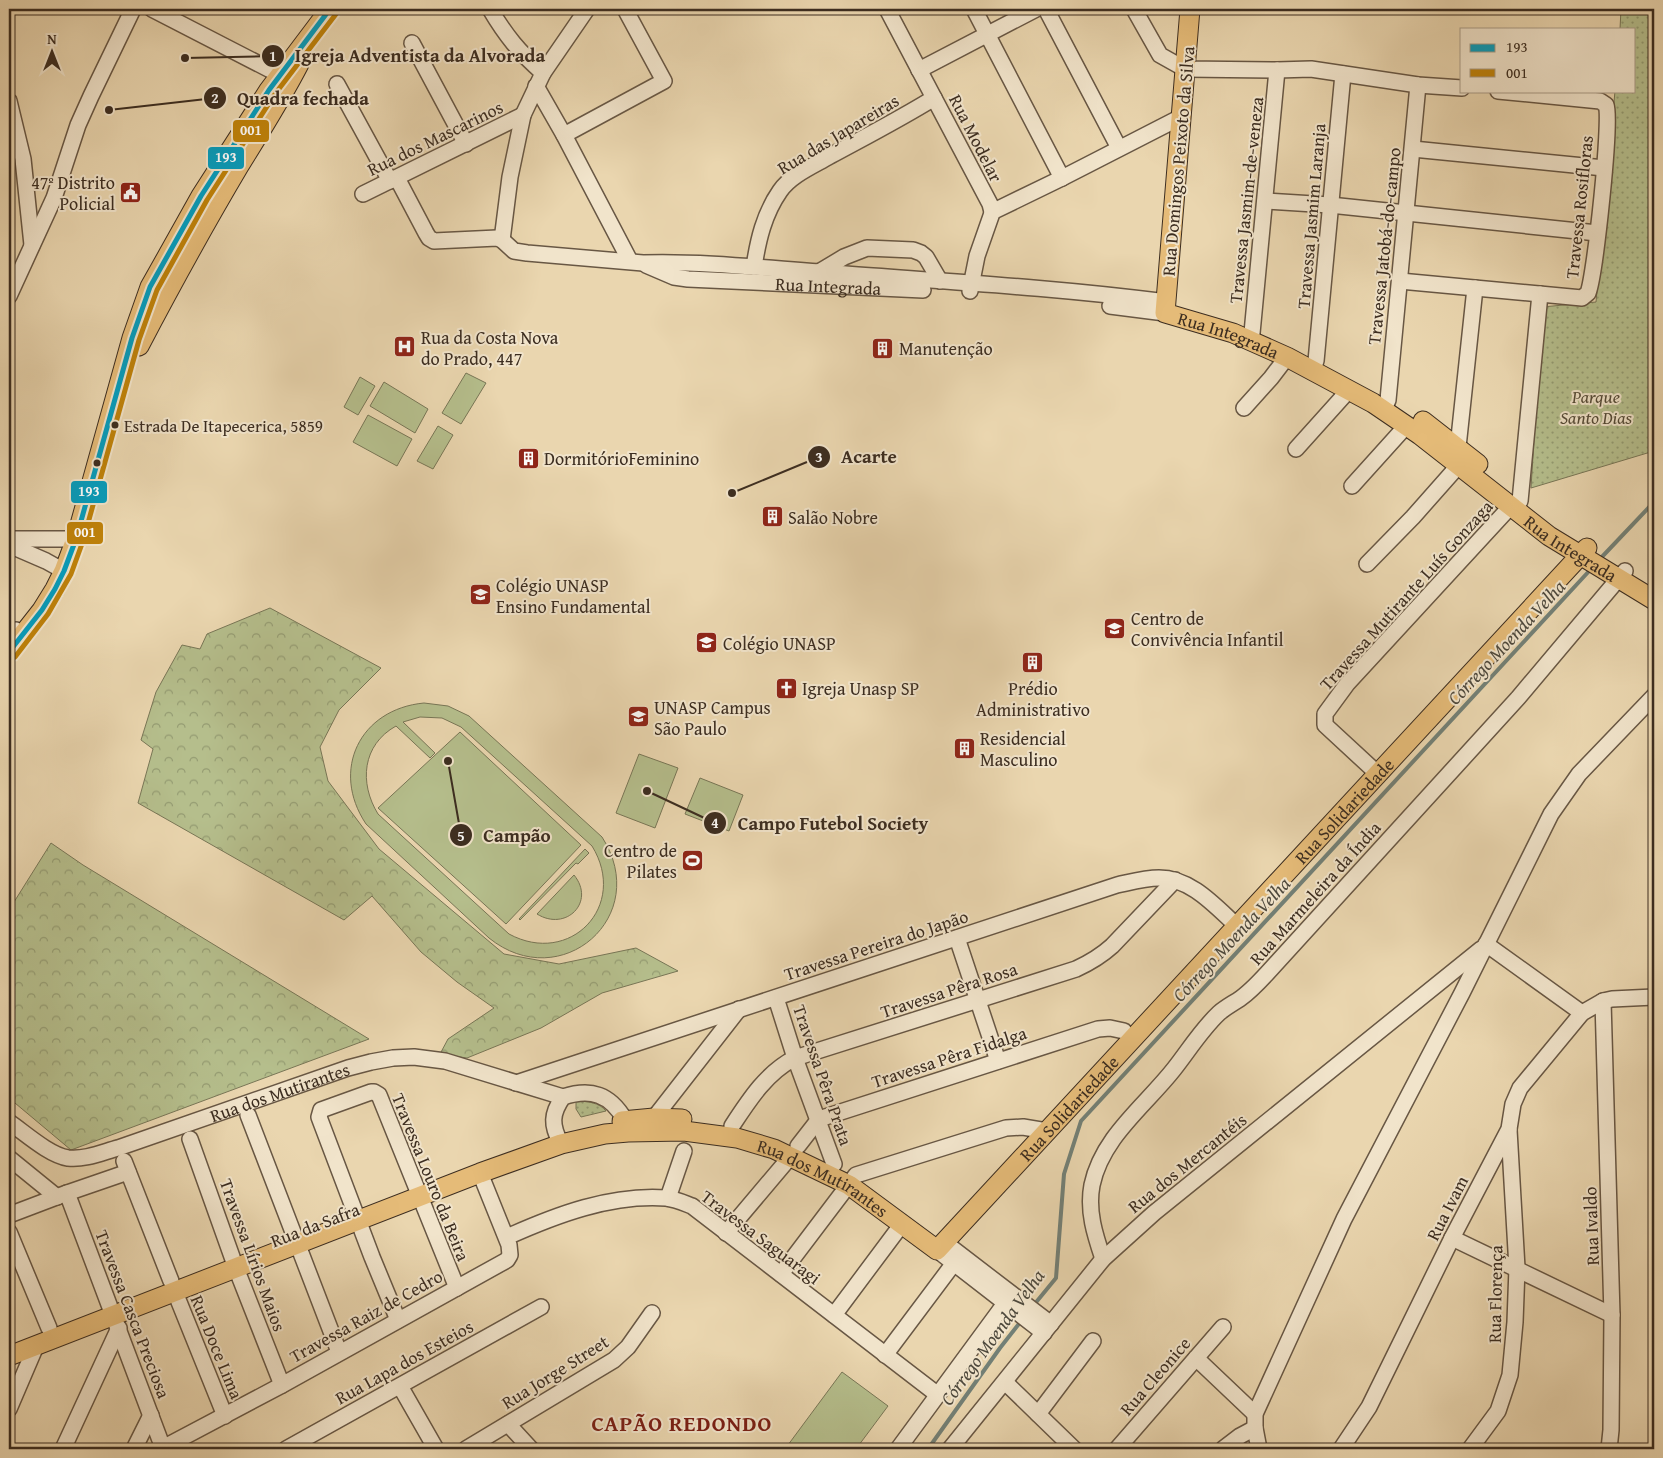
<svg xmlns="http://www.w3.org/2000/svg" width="1663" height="1458" viewBox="0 0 1663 1458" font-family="'Gentium Book Plus',serif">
<defs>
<pattern id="grass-dots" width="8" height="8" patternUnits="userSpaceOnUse" patternTransform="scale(1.25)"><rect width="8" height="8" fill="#b5be8c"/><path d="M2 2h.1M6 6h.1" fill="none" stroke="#949b72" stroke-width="1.8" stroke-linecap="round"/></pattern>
<pattern id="forest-crowns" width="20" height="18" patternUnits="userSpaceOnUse" patternTransform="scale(1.25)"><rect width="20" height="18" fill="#b5be8c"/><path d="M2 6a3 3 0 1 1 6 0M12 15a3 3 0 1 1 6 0" fill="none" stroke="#949b72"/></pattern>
</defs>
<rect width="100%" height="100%" fill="#ead6af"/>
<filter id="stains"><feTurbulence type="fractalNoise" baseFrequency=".004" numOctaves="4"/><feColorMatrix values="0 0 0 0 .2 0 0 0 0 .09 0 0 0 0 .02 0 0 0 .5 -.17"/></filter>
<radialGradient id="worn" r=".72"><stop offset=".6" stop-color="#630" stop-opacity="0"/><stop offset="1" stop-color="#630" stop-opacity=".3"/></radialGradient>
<path fill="url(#grass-dots)" stroke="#787656" d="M1621 9H1654V451L1531 488 1542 307 1596 302 1615 91H1634V29H1620Z
M576 1102C586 1100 600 1103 606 1111L581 1117 576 1109Z"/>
<path fill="url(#forest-crowns)" stroke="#787656" d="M270 608 381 668 339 710 320 747 328 781 379 849 504 954 559 964 636 948 678 971 602 993 541 1028 467 1058 440 1054 448 1039 494 1008 457 982 421 952 372 896 344 920 138 803 153 749 141 740 156 692 182 645 200 649 207 634Z
M51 843 83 865 369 1039 71 1150 9 1098V910Z"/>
<path fill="#b5be8c" stroke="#787656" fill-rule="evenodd" d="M466 373 486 383 461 424 442 413Z
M360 377 375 386 358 415 344 407Z
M384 382 428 409 415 433 370 406Z
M368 415 412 439 397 466 353 442Z
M438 426 453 435 433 469 417 461Z
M424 703 448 706 469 716 602 837C653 916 561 996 489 938L366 824C330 770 360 709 424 703ZM420 717 442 718 461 727 592 846C629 906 570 967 509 934L378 814C359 783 362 745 396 726L430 758 435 753 403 722Z
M460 732 581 845 506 924 378 808Z
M639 754 678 768 655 828 616 813Z
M700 778 743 795 729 831 685 814Z
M585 849 589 853 578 864 576 863 520 920 519 919Z
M574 875C596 902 566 932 537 914Z
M842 1372 888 1406 856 1449H785Z"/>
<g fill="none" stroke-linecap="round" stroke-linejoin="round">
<path stroke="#738076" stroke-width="4" d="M1599 560 1654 502
M1033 1306 1056 1278 1064 1174 1081 1121 1591 569
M928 1449 1000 1348 1022 1320"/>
<defs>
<g id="minor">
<path d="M152 9 290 80"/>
<path d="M490 9C506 36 519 52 543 73"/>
<path d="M887 9 990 204 992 212 991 216 977 256 970 291"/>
<path d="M974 9 1062 178"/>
<path d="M1046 9 1119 148"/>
<path d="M1134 9 1160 55 1185 69 1277 70 1311 69 1418 85 1462 88"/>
<path d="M412 43 466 144"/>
<path d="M919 70 1036 9"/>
<path d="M337 84 390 181"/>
<path d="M536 86 564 135 630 261"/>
<path d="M9 101 23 159 32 245"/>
<path d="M564 135 664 81 625 9"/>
<path d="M1413 149 1604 168"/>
<path d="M397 178 426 233 429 238 434 241 497 238 502 240 514 251 527 253 643 263C710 261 779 270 846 274 953 282 1060 288 1167 302"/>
<path d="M363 194 523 115"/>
<path d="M1265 201 1330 205 1597 233"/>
<path d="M992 212 1062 178 1181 117"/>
<path d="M502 240 510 177 523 115 543 73 587 9"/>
<path id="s1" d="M646 265 674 277 688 279 923 290"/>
<path d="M754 267C758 240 764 214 780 191 791 175 813 166 830 156 865 137 900 119 934 98"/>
<path d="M819 272 844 257 867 248 913 250 921 253 926 257 940 281"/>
<path d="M1400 281 1582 298 1588 293C1595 275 1612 119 1606 105L1600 101 1498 91"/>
<path d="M9 296 54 198 78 125 91 96 133 9"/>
<path d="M1110 306 1165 313"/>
<path d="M1252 333 1277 70"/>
<path d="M1316 361 1343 74"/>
<path d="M1244 408 1271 378 1287 357"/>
<path d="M1384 409 1388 400 1418 85"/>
<path d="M1458 447 1475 288"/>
<path d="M1296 449 1349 390"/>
<path d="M1352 486 1407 425"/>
<path d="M1520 501 1540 294"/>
<path d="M9 539H76"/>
<path d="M9 545 46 561 64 571"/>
<path d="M1367 564 1413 517 1459 465"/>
<path d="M9 632 16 630 23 634"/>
<path d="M1378 774 1325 725V714L1347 684 1511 506"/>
<path d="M957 938 998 1061"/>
<path d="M1486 944 1582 1013"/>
<path d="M776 998 795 1058 834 1164"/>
<path d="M1603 1001 1612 1315 1611 1430 1609 1449"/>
<path d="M516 1083 1117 885C1131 882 1145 878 1159 878 1191 878 1215 906 1237 926"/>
<path d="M248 1115 339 1352"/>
<path d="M654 1118 739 1009"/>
<path id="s2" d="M9 1122C25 1133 49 1155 68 1158 85 1160 103 1152 118 1148L348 1068 371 1062 393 1058 414 1057 445 1061 563 1097"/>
<path d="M732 1126C749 1100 767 1072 795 1058L1076 969C1089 963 1101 956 1112 946L1175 880"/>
<path d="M190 1139 236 1268 282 1385"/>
<path d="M561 1144C551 1125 551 1114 563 1097 591 1088 610 1094 625 1120"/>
<path d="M798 1146 819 1119 1098 1029 1110 1028 1124 1031"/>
<path d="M9 1158 57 1197"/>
<path d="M124 1161 171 1281"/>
<path d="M67 1193 163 1448"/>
<path d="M668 1198 684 1151"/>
<path d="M9 1215 67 1193 128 1172"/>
<path d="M9 1232 49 1328"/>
<path d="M726 1233 791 1156"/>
<path d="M507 1237C556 1215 611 1194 666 1198 675 1199 684 1203 692 1206L938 1395"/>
<path d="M1452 1238 1612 1315"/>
<path d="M944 1242 1051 1324"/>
<path d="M937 1250 1044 1333"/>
<path d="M1103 1259C1095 1235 1087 1211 1092 1185 1102 1137 1145 1106 1174 1069 1189 1050 1201 1030 1219 1013 1226 1007 1234 1003 1241 998 1252 990 1262 979 1271 969L1518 698 1625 571"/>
<path d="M781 1274 856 1175 1006 1128 1023 1127 1047 1131"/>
<path d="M175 1292 225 1416"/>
<path d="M834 1315 902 1224"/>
<path d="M398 1320 372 1257 322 1125 319 1117 321 1110 371 1092H374L379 1095 457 1288"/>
<path d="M885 1355 954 1263"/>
<path d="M1196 1358 1255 1414"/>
<path d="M1005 1382 1074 1449"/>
<path d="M400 1386 436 1449"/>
<path d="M9 1409 36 1346"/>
<path d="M1038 1414 1093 1341"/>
<path d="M508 1424 531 1449"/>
<path d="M63 1449 119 1328"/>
<path d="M134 1449 151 1415"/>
<path d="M161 1449 282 1385 507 1260 510 1255 509 1245 480 1173"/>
<path d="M286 1449 541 1307"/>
<path d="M466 1449 614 1360 628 1347 652 1313"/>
<path d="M898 1449 1006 1302"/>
<path d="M950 1449 1103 1259 1154 1213 1481 949"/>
<path d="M1117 1449 1223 1327"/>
<path d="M1223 1449 1240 1436 1255 1428"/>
<path d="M1259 1449 1255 1428V1414L1344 1219 1462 993 1551 814 1579 774 1654 696"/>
<path d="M1341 1449 1369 1407 1452 1238 1509 1129 1513 1104 1520 1088 1582 1013 1603 1001 1612 999 1654 997"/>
<path d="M1470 1449 1498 1411 1510 1375 1515 1322 1517 1268 1509 1130"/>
</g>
<g id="major">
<path id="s3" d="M1190 9 1165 313 1233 333 1287 357 1373 403 1420 435 1549 536 1654 600"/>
<path d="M139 346C171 285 204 225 239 166 260 132 281 99 299 64"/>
<path d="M1423 421 1478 464"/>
<path d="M9 652 42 610 55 589 64 571 76 539 132 338 150 287 201 196 269 90 330 9"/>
<path d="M622 1121 654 1118 682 1119"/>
<path id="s4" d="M9 1356 480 1173 561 1144 605 1134 628 1132 684 1131 737 1138 774 1149 849 1185 937 1250 1587 548"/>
</g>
</defs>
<use href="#minor" stroke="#685744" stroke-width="18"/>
<use href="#major" stroke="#3c2d20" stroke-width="21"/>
<use href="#minor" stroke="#f1e4cb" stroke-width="15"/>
<use href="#major" stroke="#e5bb78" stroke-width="19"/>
<defs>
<path id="bus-1" d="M9 652 42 610 55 589 64 571 76 539 132 338 150 287 201 196 269 90 330 9"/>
<path id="bus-2" d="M15 657 48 614 71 574 83 541 139 340 157 290 207 200 275 94 336 14"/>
</defs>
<use href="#bus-1" stroke="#f1e4cb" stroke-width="9"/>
<use href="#bus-2" stroke="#f1e4cb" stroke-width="9"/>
<use href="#bus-1" stroke="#069dbd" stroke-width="5"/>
<use href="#bus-2" stroke="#bf820a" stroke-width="5"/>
</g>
<defs>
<symbol id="civic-square" viewBox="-11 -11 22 22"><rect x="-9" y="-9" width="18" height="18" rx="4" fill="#8f2418" stroke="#f1e4cb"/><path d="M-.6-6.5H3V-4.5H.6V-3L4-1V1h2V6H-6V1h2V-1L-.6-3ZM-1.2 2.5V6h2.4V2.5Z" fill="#fff"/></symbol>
<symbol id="hospital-square" viewBox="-11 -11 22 22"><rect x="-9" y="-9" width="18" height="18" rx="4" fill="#8f2418" stroke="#f1e4cb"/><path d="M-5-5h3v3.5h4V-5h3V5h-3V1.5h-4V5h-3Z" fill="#fff"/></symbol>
<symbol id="building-square" viewBox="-11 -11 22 22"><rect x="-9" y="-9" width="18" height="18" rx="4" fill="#8f2418" stroke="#f1e4cb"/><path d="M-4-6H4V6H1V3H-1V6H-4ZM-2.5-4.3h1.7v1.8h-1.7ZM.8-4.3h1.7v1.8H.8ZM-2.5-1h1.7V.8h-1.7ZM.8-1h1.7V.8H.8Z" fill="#fff"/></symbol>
<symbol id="school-square" viewBox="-11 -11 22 22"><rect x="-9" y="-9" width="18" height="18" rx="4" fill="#8f2418" stroke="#f1e4cb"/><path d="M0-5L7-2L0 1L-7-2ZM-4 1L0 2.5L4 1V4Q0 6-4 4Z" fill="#fff"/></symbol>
<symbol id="church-square" viewBox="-11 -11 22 22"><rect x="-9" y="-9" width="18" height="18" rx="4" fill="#8f2418" stroke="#f1e4cb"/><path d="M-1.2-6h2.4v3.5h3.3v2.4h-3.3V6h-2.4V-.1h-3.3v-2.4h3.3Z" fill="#fff"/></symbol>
<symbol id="university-square" viewBox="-11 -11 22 22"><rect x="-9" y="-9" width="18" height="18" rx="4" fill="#8f2418" stroke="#f1e4cb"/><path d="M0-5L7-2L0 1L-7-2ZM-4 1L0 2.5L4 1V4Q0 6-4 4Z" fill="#fff"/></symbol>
<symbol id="stadium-square" viewBox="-11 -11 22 22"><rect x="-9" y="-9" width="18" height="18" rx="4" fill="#8f2418" stroke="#f1e4cb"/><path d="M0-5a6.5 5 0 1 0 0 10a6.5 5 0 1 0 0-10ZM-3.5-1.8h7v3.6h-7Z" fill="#fff"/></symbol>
</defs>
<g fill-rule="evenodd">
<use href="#civic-square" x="118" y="180" width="25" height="25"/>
<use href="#hospital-square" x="392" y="334" width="25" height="25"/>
<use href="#building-square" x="870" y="336" width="25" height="25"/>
<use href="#building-square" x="516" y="446" width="25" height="25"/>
<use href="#building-square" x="760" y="504" width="25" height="25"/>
<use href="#school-square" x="468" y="582" width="25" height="25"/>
<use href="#school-square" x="1102" y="616" width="25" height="25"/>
<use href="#school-square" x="694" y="630" width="25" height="25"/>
<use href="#building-square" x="1020" y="650" width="25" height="25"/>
<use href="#church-square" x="774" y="676" width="25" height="25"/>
<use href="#university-square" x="626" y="704" width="25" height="25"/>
<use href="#building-square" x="952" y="736" width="25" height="25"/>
<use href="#stadium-square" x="680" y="848" width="25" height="25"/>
</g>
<g fill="#3c2d20" stroke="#f1e4cb" stroke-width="2">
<circle cx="115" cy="425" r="4.5"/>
<circle cx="97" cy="463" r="4.5"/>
</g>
<g text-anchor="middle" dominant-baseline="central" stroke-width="4" stroke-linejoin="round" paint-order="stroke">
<g font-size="17" fill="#3c2d20" stroke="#f1e4cb" text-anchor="start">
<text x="124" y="425">Estrada De Itapecerica, 5859</text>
</g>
<g font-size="18" fill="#3c2d20" stroke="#f1e4cb">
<text transform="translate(838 134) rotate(-31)">Rua das Japareiras</text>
<text transform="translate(435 138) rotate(-26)">Rua dos Mascarinos</text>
<text transform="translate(976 138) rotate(63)">Rua Modelar</text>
<text transform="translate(1178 161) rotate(-85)">Rua Domingos Peixoto da Silva</text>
<text transform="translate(1246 200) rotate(-84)">Travessa Jasmim-de-veneza</text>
<text transform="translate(1579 207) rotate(-84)">Travessa Rosifloras</text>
<text transform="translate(1311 216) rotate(-85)">Travessa Jasmim Laranja</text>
<text transform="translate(1384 246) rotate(-84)">Travessa Jatobá-do-campo</text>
<text stroke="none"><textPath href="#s1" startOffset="185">Rua Integrada</textPath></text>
<text stroke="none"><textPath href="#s3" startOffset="372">Rua Integrada</textPath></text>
<text stroke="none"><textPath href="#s3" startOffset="778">Rua Integrada</textPath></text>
<text transform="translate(1406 595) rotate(-48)">Travessa Mutirante Luís Gonzaga</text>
<text stroke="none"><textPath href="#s4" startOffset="1599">Rua Solidariedade</textPath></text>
<text transform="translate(1315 893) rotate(-48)">Rua Marmeleira da Índia</text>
<text transform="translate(876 945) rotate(-18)">Travessa Pereira do Japão</text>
<text transform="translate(949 990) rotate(-18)">Travessa Pêra Rosa</text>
<text transform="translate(949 1057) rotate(-18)">Travessa Pêra Fidalga</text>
<text transform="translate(823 1075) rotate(71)">Travessa Pêra Prata</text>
<text stroke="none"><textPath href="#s2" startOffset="292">Rua dos Mutirantes</textPath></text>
<text stroke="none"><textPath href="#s4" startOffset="1194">Rua Solidariedade</textPath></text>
<text transform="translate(1187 1163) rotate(-39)">Rua dos Mercantéis</text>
<text transform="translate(431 1177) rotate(68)">Travessa Louro da Beira</text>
<text stroke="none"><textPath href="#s4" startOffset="864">Rua dos Mutirantes</textPath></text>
<text transform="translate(1447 1208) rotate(-63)">Rua Ivam</text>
<text transform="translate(315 1225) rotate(-21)">Rua da Safra</text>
<text transform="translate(1591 1226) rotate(-92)">Rua Ivaldo</text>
<text transform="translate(761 1237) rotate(37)">Travessa Saguaragi</text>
<text transform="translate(253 1255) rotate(70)">Travessa Lírios Maios</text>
<text transform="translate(1495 1294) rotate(-89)">Rua Florença</text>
<text transform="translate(133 1314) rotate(69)">Travessa Casca Preciosa</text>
<text transform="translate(366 1316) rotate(-29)">Travessa Raiz de Cedro</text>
<text transform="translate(217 1347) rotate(68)">Rua Doce Lima</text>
<text transform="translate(404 1362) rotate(-29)">Rua Lapa dos Esteios</text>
<text transform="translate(555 1372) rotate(-32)">Rua Jorge Street</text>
<text transform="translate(1155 1376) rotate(-49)">Rua Cleonice</text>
</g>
<g font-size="18" fill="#3c2d20" stroke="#f1e4cb" text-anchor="start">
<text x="115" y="182" text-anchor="end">47º Distrito<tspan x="115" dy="21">Policial</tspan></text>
<text x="421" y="337">Rua da Costa Nova<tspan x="421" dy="21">do Prado, 447</tspan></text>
<text x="899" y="348">Manutenção</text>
<text x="544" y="458">DormitórioFeminino</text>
<text x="788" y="517">Salão Nobre</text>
<text x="496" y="585">Colégio UNASP<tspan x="496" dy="21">Ensino Fundamental</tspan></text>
<text x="1131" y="618">Centro de<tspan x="1131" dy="21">Convivência Infantil</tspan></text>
<text x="723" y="643">Colégio UNASP</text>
<text x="802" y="688">Igreja Unasp SP</text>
<text x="1033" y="688" text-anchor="middle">Prédio<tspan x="1033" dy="21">Administrativo</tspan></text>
<text x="654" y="707">UNASP Campus<tspan x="654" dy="21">São Paulo</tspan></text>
<text x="980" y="738">Residencial<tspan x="980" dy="21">Masculino</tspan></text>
<text x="677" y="850" text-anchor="end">Centro de<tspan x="677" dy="21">Pilates</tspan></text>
</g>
<g font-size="18" font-style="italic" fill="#544a36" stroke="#f1e4cb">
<text x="1596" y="396">Parque<tspan x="1596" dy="21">Santo Dias</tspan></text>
</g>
<g font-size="19" font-style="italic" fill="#4e493d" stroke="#f1e4cb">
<text transform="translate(1506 642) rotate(-47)">Córrego Moenda Velha</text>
<text transform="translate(1231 939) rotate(-47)">Córrego Moenda Velha</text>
<text transform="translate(992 1337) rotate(-54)">Córrego Moenda Velha</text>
</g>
<g font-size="22" font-weight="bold" letter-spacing="1" fill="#7a1f14" stroke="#f1e4cb">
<text x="682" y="1423">CAPÃO REDONDO</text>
</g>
</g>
<path fill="none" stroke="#3c2d20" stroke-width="2" d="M185 58L273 56M109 110L215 98M732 493L819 457M647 791L715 823M448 761L461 835"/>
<g fill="#3c2d20" stroke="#f1e4cb" stroke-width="2">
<circle cx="185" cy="58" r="5"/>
<circle cx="109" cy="110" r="5"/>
<circle cx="732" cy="493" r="5"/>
<circle cx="647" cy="791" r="5"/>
<circle cx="448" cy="761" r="5"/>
<circle cx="273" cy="56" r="12"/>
<circle cx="215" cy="98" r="12"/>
<circle cx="819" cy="457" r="12"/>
<circle cx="715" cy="823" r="12"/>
<circle cx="461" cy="835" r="12"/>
</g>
<g font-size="15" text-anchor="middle" font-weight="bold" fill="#fff">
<text x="273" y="61">1</text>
<text x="215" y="103">2</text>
<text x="819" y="462">3</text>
<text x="715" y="828">4</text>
<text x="461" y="841">5</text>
</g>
<g font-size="19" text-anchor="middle" font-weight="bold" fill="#3c2d20" stroke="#f1e4cb" stroke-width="4" stroke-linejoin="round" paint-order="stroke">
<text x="420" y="62">Igreja Adventista da Alvorada</text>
<text x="303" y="105">Quadra fechada</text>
<text x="869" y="463">Acarte</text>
<text x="833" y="830">Campo Futebol Society</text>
<text x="517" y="842">Campão</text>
</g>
<g stroke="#f1e4cb" stroke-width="2">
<rect x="232" y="119" width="38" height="24" rx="5" fill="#bf820a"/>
<rect x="207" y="146" width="38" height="24" rx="5" fill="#069dbd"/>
<rect x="70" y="480" width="38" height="24" rx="5" fill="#069dbd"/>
<rect x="66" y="521" width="38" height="24" rx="5" fill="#bf820a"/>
</g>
<g font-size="14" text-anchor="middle" font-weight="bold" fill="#fff">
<text x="251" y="135">001</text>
<text x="226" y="162">193</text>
<text x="89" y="496">193</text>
<text x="85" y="537">001</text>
</g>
<rect width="1663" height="1458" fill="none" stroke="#ead6af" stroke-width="30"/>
<rect x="10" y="10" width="1643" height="1438" fill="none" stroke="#3c2d20" stroke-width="2.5"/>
<rect x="15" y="15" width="1633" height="1428" fill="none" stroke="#3c2d20"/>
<rect x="1460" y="28" width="175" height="65" fill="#f1e4cb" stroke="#a99b87"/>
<rect x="1470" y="44" width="25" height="8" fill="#069dbd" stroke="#a99b87"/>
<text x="1506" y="52" font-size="15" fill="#3c2d20">193</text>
<rect x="1470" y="69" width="25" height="8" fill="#bf820a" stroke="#a99b87"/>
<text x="1506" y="78" font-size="15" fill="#3c2d20">001</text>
<g transform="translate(52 52)" stroke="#f1e4cb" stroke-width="4" paint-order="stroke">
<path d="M0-4L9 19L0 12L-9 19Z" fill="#3c2d20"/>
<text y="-8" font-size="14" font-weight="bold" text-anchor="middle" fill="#3c2d20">N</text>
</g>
<rect width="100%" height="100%" filter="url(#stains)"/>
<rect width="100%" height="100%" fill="url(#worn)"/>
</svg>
